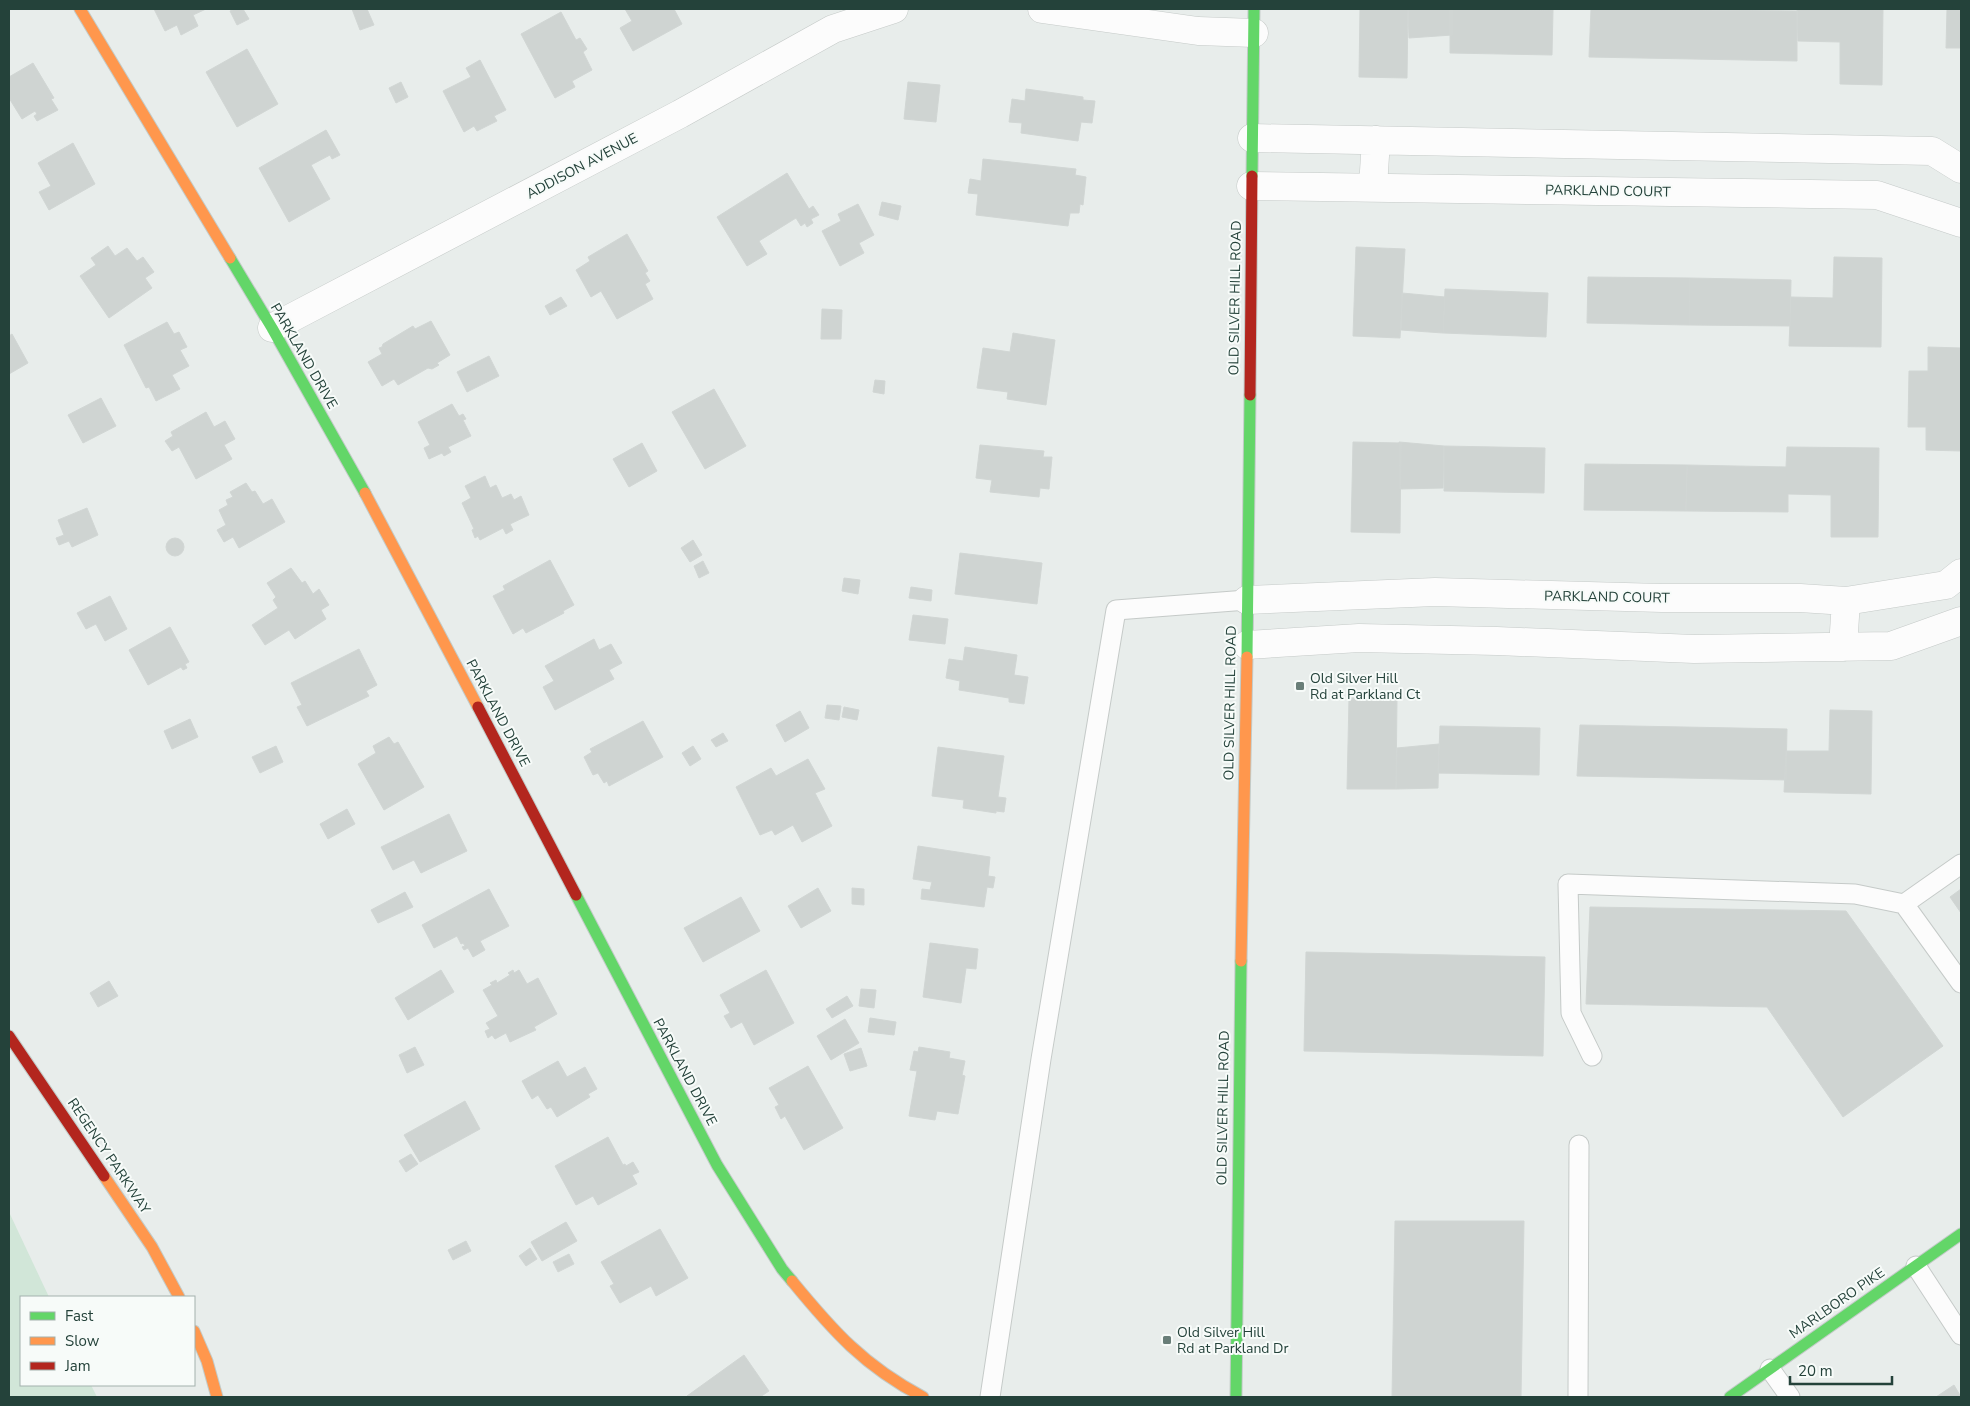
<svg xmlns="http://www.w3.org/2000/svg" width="1970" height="1406" viewBox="0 0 1970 1406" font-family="'Nunito Sans',sans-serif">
<rect width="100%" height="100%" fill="#e8edeb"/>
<path fill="#d1e6d8" d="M9 1212 49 1297H21V1385H91L97 1397H9Z"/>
<path fill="#cfd4d2" stroke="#d1d6d4" d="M154 9H206L193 15 198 26 181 35 177 25 165 31Z
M235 9H243L249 19 237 25 230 11Z
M352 9H367L374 25 360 30Z
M625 9H674L682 24 633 51 620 28 632 21Z
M1360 9H1408L1407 78 1359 77Z
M1408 9H1452V35L1409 38Z
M1450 9 1553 10 1552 55 1450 53Z
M1591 9 1797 11V61L1589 57Z
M1797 9H1883L1882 85 1840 84V42L1798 41Z
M1947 9H1961V48H1946Z
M561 12 576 40 580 38 587 49 583 52 592 70 572 81 575 87 555 98 521 34Z
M247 49 278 104 237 127 206 72Z
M480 60 506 110 494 116 497 121 477 131 474 126 464 132 443 91 471 77 466 68Z
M33 63 54 98 51 99 58 110 37 121 34 116 37 114 35 111 22 119 9 98V77Z
M401 82 408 97 396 103 389 88Z
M908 82 940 85 936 122 904 119Z
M1026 89 1083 97V100L1095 101 1092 123 1081 122 1078 141 1021 133 1022 123 1009 122 1012 99 1025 101Z
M326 130 340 155 332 159 330 155 311 165 330 199 289 222 259 168Z
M73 143 95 184 49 210 39 192 51 186 38 163Z
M983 159 1076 169 1075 175 1086 177 1083 205 1080 204 1079 213H1070L1068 226 976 215 978 194 968 193 970 179 981 181Z
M787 173 809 209 813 206 819 215 811 219 813 223 807 227 805 223 801 226 796 218 759 241 767 254 747 266 717 217Z
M882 202 901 206 898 220 879 215Z
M858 204 874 235 859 243 864 253 840 266 822 231 841 221 838 214Z
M627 234 648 271 645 273 650 281 645 284 653 299 617 319 601 291 591 297 576 270 590 261 588 257Z
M108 246 115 256 127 248 137 261 143 257 154 272 145 278 152 288 109 318 80 276 96 265 91 258Z
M1356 247 1405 249 1400 338 1353 336Z
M1834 257 1882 258 1881 347 1789 346 1791 297 1833 298Z
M1588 277 1690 278 1689 325 1587 323Z
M1690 278 1791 280 1790 326 1689 325Z
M1445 289 1548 293 1546 337 1443 333Z
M1402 293 1445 297 1443 333 1401 330Z
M561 297 567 306 550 315 545 306Z
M822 309 842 310 841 339H821Z
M431 321 450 355 437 363 439 365 432 369 428 368 398 385 394 379 382 386 368 362 382 354 379 348 382 347 383 344 413 326 415 329Z
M167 322 174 334 179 332 187 347 180 350 189 366 172 375 180 389 156 401 149 387 146 388 124 345Z
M1013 333 1055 340 1046 405 1007 399 1008 392 977 388 983 348 1010 352Z
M12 334 28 363 9 374V336Z
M1928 347 1961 348V451L1926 450V427H1908L1909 371H1928Z
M489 356 499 376 467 392 457 372Z
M875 380 885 381 884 394 873 392Z
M714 389 746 446 705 469 672 412Z
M101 398 116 426 83 443 68 415Z
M452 404 459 416 463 414 466 419 463 420 471 436 448 447 451 452 444 456 442 453 429 459 424 448 430 445 418 422Z
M206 412 214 427 225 421 235 439 224 445 232 459 196 479 179 447 172 451 165 441 173 436 171 432Z
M1353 442 1401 443 1400 533 1351 532Z
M1399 442 1444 446 1443 488 1400 489Z
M642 443 657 471 629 487 613 459Z
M980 445 1044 451 1043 457H1052L1049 489 1040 488 1039 497 990 492 992 480 976 478Z
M1444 446 1545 448 1544 493 1444 491Z
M1787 447 1879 448 1878 537H1831V495L1788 494V512L1686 511 1687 465 1786 467Z
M1585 464 1687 465 1686 511 1584 510Z
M485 476 490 488 496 485 502 498 511 494 514 500 521 496 529 515 510 524 513 530 506 534 503 528 480 540 478 536 475 538 472 530 474 529 462 503 471 498 465 486Z
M246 483 252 492 255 491 263 504 272 499 285 522 239 548 233 537 224 542 217 530 226 525 219 510 228 505 226 500 233 497 230 492Z
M87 508 98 535 72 547 69 541 59 545 56 538 64 535 58 520Z
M166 547a9 9 0 1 1 18 0a9 9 0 1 1-18 0Z
M693 540 702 555 690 562 681 548Z
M960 553 1042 563 1037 604 955 594Z
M550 560 574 605 563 611 564 613 526 633 523 628 513 634 493 596 505 590 503 586Z
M703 561 709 573 699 578 694 566Z
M291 568 302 583 305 581 313 594 319 589 329 605 321 610 326 619 295 639 289 630 265 645 252 625 278 608 273 600 276 597 267 583Z
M844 578 860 580 858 594 842 591Z
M911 587 932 590 931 601 909 598Z
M110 596 127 629 105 641 96 624 86 629 77 613Z
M913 615 948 619 945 644 909 640Z
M170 627 189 662 185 664 187 668 183 670 181 667 148 685 129 650Z
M594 639 599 650 611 644 622 663 609 670 614 679 555 710 543 687 554 681 545 666Z
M965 647 1017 655 1014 675 1028 677 1024 704 1009 702V698L959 690 960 681 946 678 949 659 963 661Z
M359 649 377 685 366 691 369 696 307 726 297 707 302 705 291 683Z
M1349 698 1397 699 1396 789H1347Z
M827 705 841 706 839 720 825 718Z
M844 707 859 710 857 720 842 717Z
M1830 710 1872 711 1871 794 1784 792 1786 751H1829Z
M800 711 809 728 785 742 776 725Z
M190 719 198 737 172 749 164 731Z
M643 721 663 757 609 786 607 781 604 783 598 773 593 775 584 757 592 752 590 749Z
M1580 725 1787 729 1786 780 1577 776Z
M1440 726 1540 728 1539 775 1438 773Z
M723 733 728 741 716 747 711 740Z
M389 737 394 744 398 742 424 787 384 810 358 764 376 753 373 746Z
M1439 744 1438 788 1396 789 1397 748Z
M276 746 283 762 260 773 252 757Z
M693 746 701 759 690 766 682 753Z
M938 747 1004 756 998 797 1006 798 1004 812 996 811V813L963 808 964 800 932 796Z
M808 759 825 789 815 793 832 826 802 842 793 825 775 835 772 830 760 835 736 787 771 768 776 776Z
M347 809 355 824 328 839 320 824Z
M449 814 467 851 421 873 414 860 393 870 381 847Z
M918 846 990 857 988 876 995 877 993 888 987 887 984 907 921 899 922 889 930 890 932 882 913 879Z
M818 888 831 911 801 928 788 906Z
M852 888 864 889V905L852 904Z
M489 889 509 926 480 941 485 950 473 957 468 948 464 950 462 947 465 946 463 943 461 944 457 936 434 948 422 925Z
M1961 889V913L1950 897Z
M405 892 413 907 378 923 371 910Z
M741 897 760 931 703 962 684 928Z
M1590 907 1846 911 1943 1046 1843 1117 1767 1007 1586 1004Z
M930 943 978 949 976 969 966 968 961 1003 923 997Z
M1306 952 1545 957 1543 1056 1304 1051Z
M441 970 454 992 408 1020 395 998Z
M513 970 514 973 519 970 527 984 538 978 557 1014 534 1027 536 1030 510 1042 506 1033 495 1039 492 1035 488 1038 485 1031 490 1029 486 1023 498 1016 483 990 492 985 490 983 496 980 497 983 510 975 508 973Z
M766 970 794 1023 754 1045 742 1022 731 1028 724 1016 730 1013 720 995Z
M109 981 118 996 98 1007 90 993Z
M861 989 876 990 874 1008 859 1006Z
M847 996 853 1006 832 1018 826 1009Z
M870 1018 896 1022 894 1035 868 1032Z
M845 1019 859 1043 831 1060 817 1036Z
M415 1047 424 1065 407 1073 399 1055Z
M919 1047 950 1052 949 1058 965 1061 962 1075 965 1076 958 1114 937 1111 935 1120 909 1116 917 1071 910 1070 914 1051 918 1052Z
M861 1048 867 1066 850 1071 844 1054Z
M558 1061 567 1077 585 1067 597 1089 588 1094 590 1097 557 1117 551 1107 547 1109 538 1095 532 1099 522 1081Z
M808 1066 843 1128 804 1150 785 1116 781 1119 775 1107 779 1105 769 1088Z
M465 1101 480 1129 420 1162 404 1135Z
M608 1137 623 1165 625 1164 626 1166 633 1162 639 1172 632 1175 637 1184 598 1205 593 1196 576 1205 555 1166Z
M411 1154 418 1164 406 1172 399 1161Z
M1395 1221H1524L1521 1397H1392Z
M566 1222 577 1241 542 1261 531 1242Z
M660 1229 688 1278 656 1296 651 1286 620 1303 610 1286 614 1284 601 1262Z
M466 1241 471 1251 453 1260 448 1250Z
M530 1248 537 1259 526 1266 519 1256Z
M569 1254 574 1264 558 1272 553 1262Z
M744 1355 769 1391 760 1397 687 1396Z
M1954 1385 1961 1397H1936Z"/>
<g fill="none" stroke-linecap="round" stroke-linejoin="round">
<defs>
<path id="lane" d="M1904 904 1961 864
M1592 1056 1571 1013 1568 884 1855 894 1904 904 1961 983
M1916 1266 1961 1335
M1770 1369 1790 1397
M990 1397 1041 1059 1116 610 1247 600
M1578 1397 1579 1145"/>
<path id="street" d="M1042 9 1198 31 1254 33
M1252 138 1932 151 1961 169
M1251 186 1877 195 1961 223
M1373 187 1376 140
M272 328 680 114 833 29 894 9
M1247 600 1435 592 1662 598H1800L1846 601 1946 585 1961 573
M1247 645 1359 638 1497 641 1694 649 1891 646 1961 621
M1843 647 1846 601"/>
<path id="fast" d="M1252 176 1254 9
M230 258 272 328 365 493
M1247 657 1250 395
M576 895 717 1165 782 1269 792 1281
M1236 1397 1241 961
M1730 1397 1961 1234"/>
<path id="slow" d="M80 9 230 258
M365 493 478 707
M1241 961 1247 657
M104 1176 152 1247 179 1297
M792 1281C833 1331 864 1366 923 1397
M194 1331 207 1361 217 1397"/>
<path id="jam" d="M1250 395 1252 176
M478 707 576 895
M9 1036 104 1176"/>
</defs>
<use href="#lane" stroke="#c5cac8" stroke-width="21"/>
<use href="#street" stroke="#c5cac8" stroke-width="29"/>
<use href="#fast" stroke="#c3cbc8" stroke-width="13"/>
<use href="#slow" stroke="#c3cbc8" stroke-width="13"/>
<use href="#jam" stroke="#c3cbc8" stroke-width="13"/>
<use href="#lane" stroke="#fcfcfc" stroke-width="19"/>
<use href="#street" stroke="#fcfcfc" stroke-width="28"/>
<use href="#fast" stroke="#63d668" stroke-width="11"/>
<use href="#slow" stroke="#ff974d" stroke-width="11"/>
<use href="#jam" stroke="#b3261e" stroke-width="11"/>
</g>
<g fill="#697e78" stroke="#f7fbf9" stroke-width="2">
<rect x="1295" y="681" width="10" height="10" rx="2.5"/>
<rect x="1162" y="1335" width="10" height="10" rx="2.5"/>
</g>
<g text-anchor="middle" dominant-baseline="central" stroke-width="4" stroke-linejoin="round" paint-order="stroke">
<g font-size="14" fill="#24423a" stroke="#f7fbf9">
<text transform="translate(582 166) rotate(-28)">ADDISON AVENUE</text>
<text transform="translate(1608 191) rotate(1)">PARKLAND COURT</text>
<text transform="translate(1235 298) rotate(-89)">OLD SILVER HILL ROAD</text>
<text transform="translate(304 356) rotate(60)">PARKLAND DRIVE</text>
<text transform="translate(1607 597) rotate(1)">PARKLAND COURT</text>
<text transform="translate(1230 703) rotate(-89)">OLD SILVER HILL ROAD</text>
<text transform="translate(498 713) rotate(62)">PARKLAND DRIVE</text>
<text transform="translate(685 1072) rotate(62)">PARKLAND DRIVE</text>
<text transform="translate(1223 1108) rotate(-89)">OLD SILVER HILL ROAD</text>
<text transform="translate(109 1156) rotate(56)">REGENCY PARKWAY</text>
<text transform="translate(1837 1303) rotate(-35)">MARLBORO PIKE</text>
</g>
<g font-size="14" fill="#24423a" stroke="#f7fbf9" text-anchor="start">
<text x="1310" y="678">Old Silver Hill<tspan x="1310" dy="16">Rd at Parkland Ct</tspan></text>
<text x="1177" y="1332">Old Silver Hill<tspan x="1177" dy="16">Rd at Parkland Dr</tspan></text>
</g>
</g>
<rect width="1970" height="1406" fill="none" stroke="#24423a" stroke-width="20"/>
<rect x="20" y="1296" width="175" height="90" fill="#f7fbf9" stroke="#a3b1ad"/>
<rect x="30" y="1312" width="25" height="8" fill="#63d668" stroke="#a3b1ad"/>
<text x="65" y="1321" font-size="15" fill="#24423a">Fast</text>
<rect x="30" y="1337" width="25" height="8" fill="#ff974d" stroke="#a3b1ad"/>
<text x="65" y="1346" font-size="15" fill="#24423a">Slow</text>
<rect x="30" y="1362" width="25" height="8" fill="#b3261e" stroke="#a3b1ad"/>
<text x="65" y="1371" font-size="15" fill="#24423a">Jam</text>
<path d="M1790 1376v8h102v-8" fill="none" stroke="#24423a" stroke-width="2.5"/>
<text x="1798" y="1376" font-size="15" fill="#24423a" stroke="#f7fbf9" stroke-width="4" paint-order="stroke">20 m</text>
</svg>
